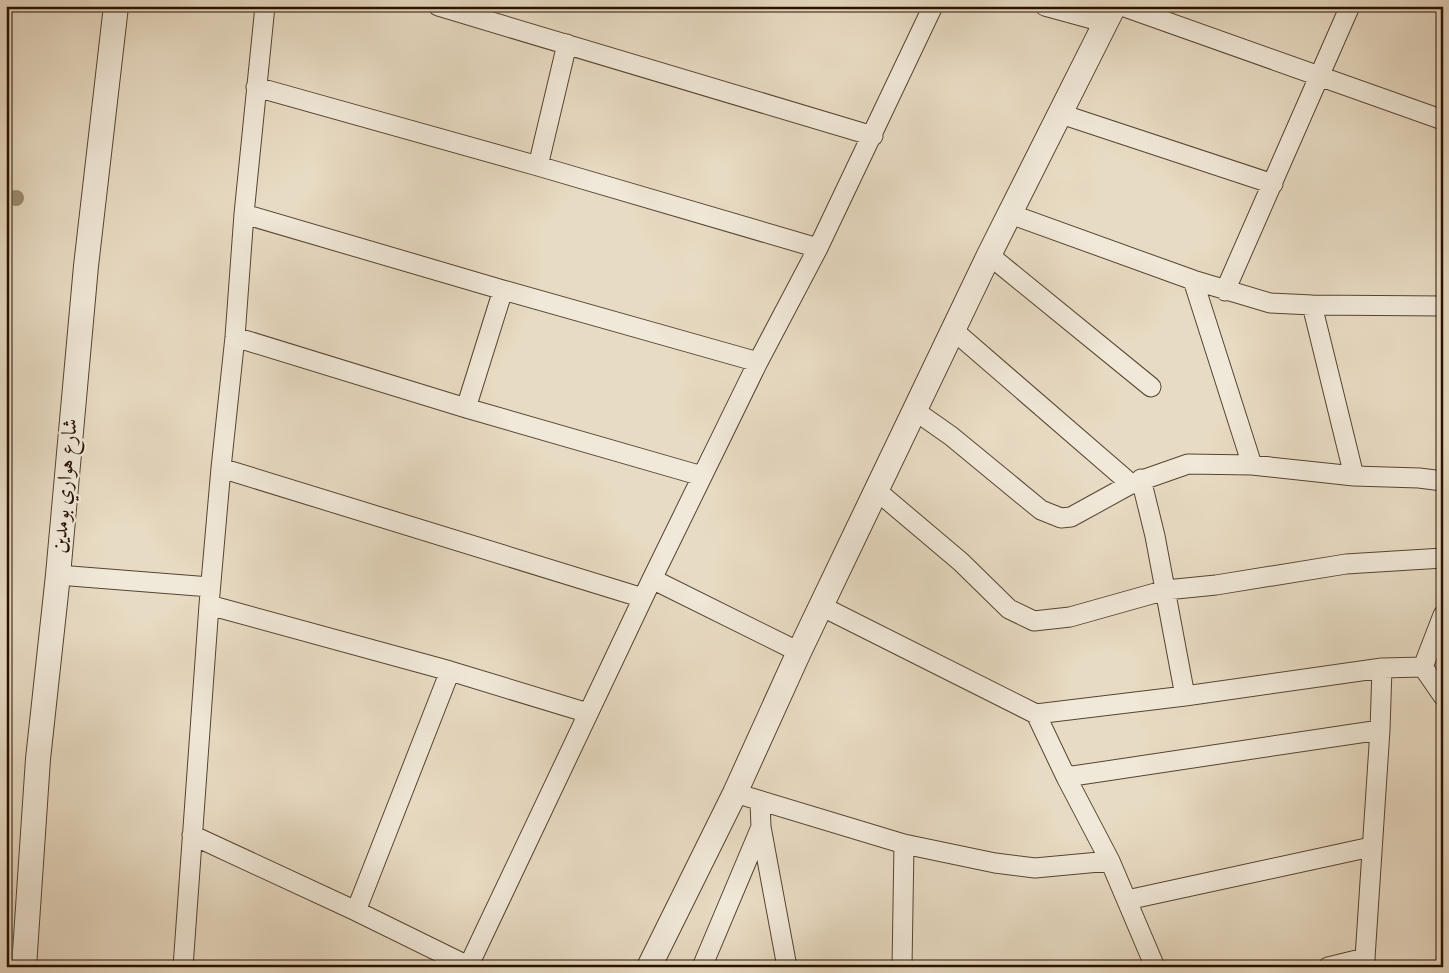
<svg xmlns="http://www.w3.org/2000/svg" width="1449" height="973" viewBox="0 0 1449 973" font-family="'Sorts Mill Goudy',Amiri,serif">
<rect width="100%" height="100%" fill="#e8dbc3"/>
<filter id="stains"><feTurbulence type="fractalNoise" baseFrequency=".004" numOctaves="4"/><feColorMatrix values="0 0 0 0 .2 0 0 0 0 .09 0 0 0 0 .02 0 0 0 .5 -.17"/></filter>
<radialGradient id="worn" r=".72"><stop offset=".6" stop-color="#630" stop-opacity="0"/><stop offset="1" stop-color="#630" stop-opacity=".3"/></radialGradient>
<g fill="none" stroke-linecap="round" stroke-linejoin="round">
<defs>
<path id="minor" d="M438 6 873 136
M1045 6 1107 23
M1122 6 1443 120
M256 87 538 166 818 248
M1061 114 1273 184
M538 166 567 44
M244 214 503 290 758 362
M1010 214 1193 280 1270 303 1312 305 1443 306
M989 255 1151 387
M1193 280 1252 465
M1225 291 1350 6
M1312 305 1354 476
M953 330 1131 484
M235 337 466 408 702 476
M466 408 503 290
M914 410 951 436 1041 510 1061 518 1071 517 1131 484 1188 464 1252 465 1354 476 1419 478 1443 481
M221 468 643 598
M1141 479 1155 536 1185 696
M877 491 961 562 1009 609 1034 621 1070 617 1166 590 1216 585 1346 564 1443 558
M58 575 210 587
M652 579 799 652
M209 605 450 671 588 713
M821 606 1036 714 1185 696 1382 668 1423 667 1443 696
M1423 667 1443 615
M1036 714 1066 777 1110 861 1155 967
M1066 777 1380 730
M735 793 904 844 995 863 1035 868 1110 861
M760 802 761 827 787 967
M192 835 356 911 470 967
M1127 900 1371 847
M356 911 450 671
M183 967 209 605 221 468 235 337 244 214 265 6
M468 967 652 579 758 362 818 248 933 6
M702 967 761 827
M902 967 904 844
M1328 967 1365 958
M1366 967 1365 958 1380 730 1382 668"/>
<path id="tertiary" d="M24 967 38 759 58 575 86 266 116 6
M649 967 735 793 799 652 989 255 1114 6"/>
</defs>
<use href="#minor" stroke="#564431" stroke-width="21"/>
<use href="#tertiary" stroke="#564431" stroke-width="26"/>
<use href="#minor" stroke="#f0e8d8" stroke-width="19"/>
<use href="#tertiary" stroke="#f0e8d8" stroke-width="24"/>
</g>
<circle fill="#9a8d73" cx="16" cy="198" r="8"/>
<g text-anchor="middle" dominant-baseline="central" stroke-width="4.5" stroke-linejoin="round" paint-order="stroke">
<g font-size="21" fill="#261100" stroke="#f0e8d8">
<text transform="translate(66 486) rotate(-85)">شارع هواري بومدين</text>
</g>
</g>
<rect width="1449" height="973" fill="none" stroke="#e8dbc3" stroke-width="25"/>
<rect x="8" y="8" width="1434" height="958" fill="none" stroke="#261100" stroke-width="2.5"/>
<rect x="12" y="12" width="1424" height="948" fill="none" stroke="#261100"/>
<rect width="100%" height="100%" filter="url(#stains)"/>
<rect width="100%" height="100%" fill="url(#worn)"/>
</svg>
